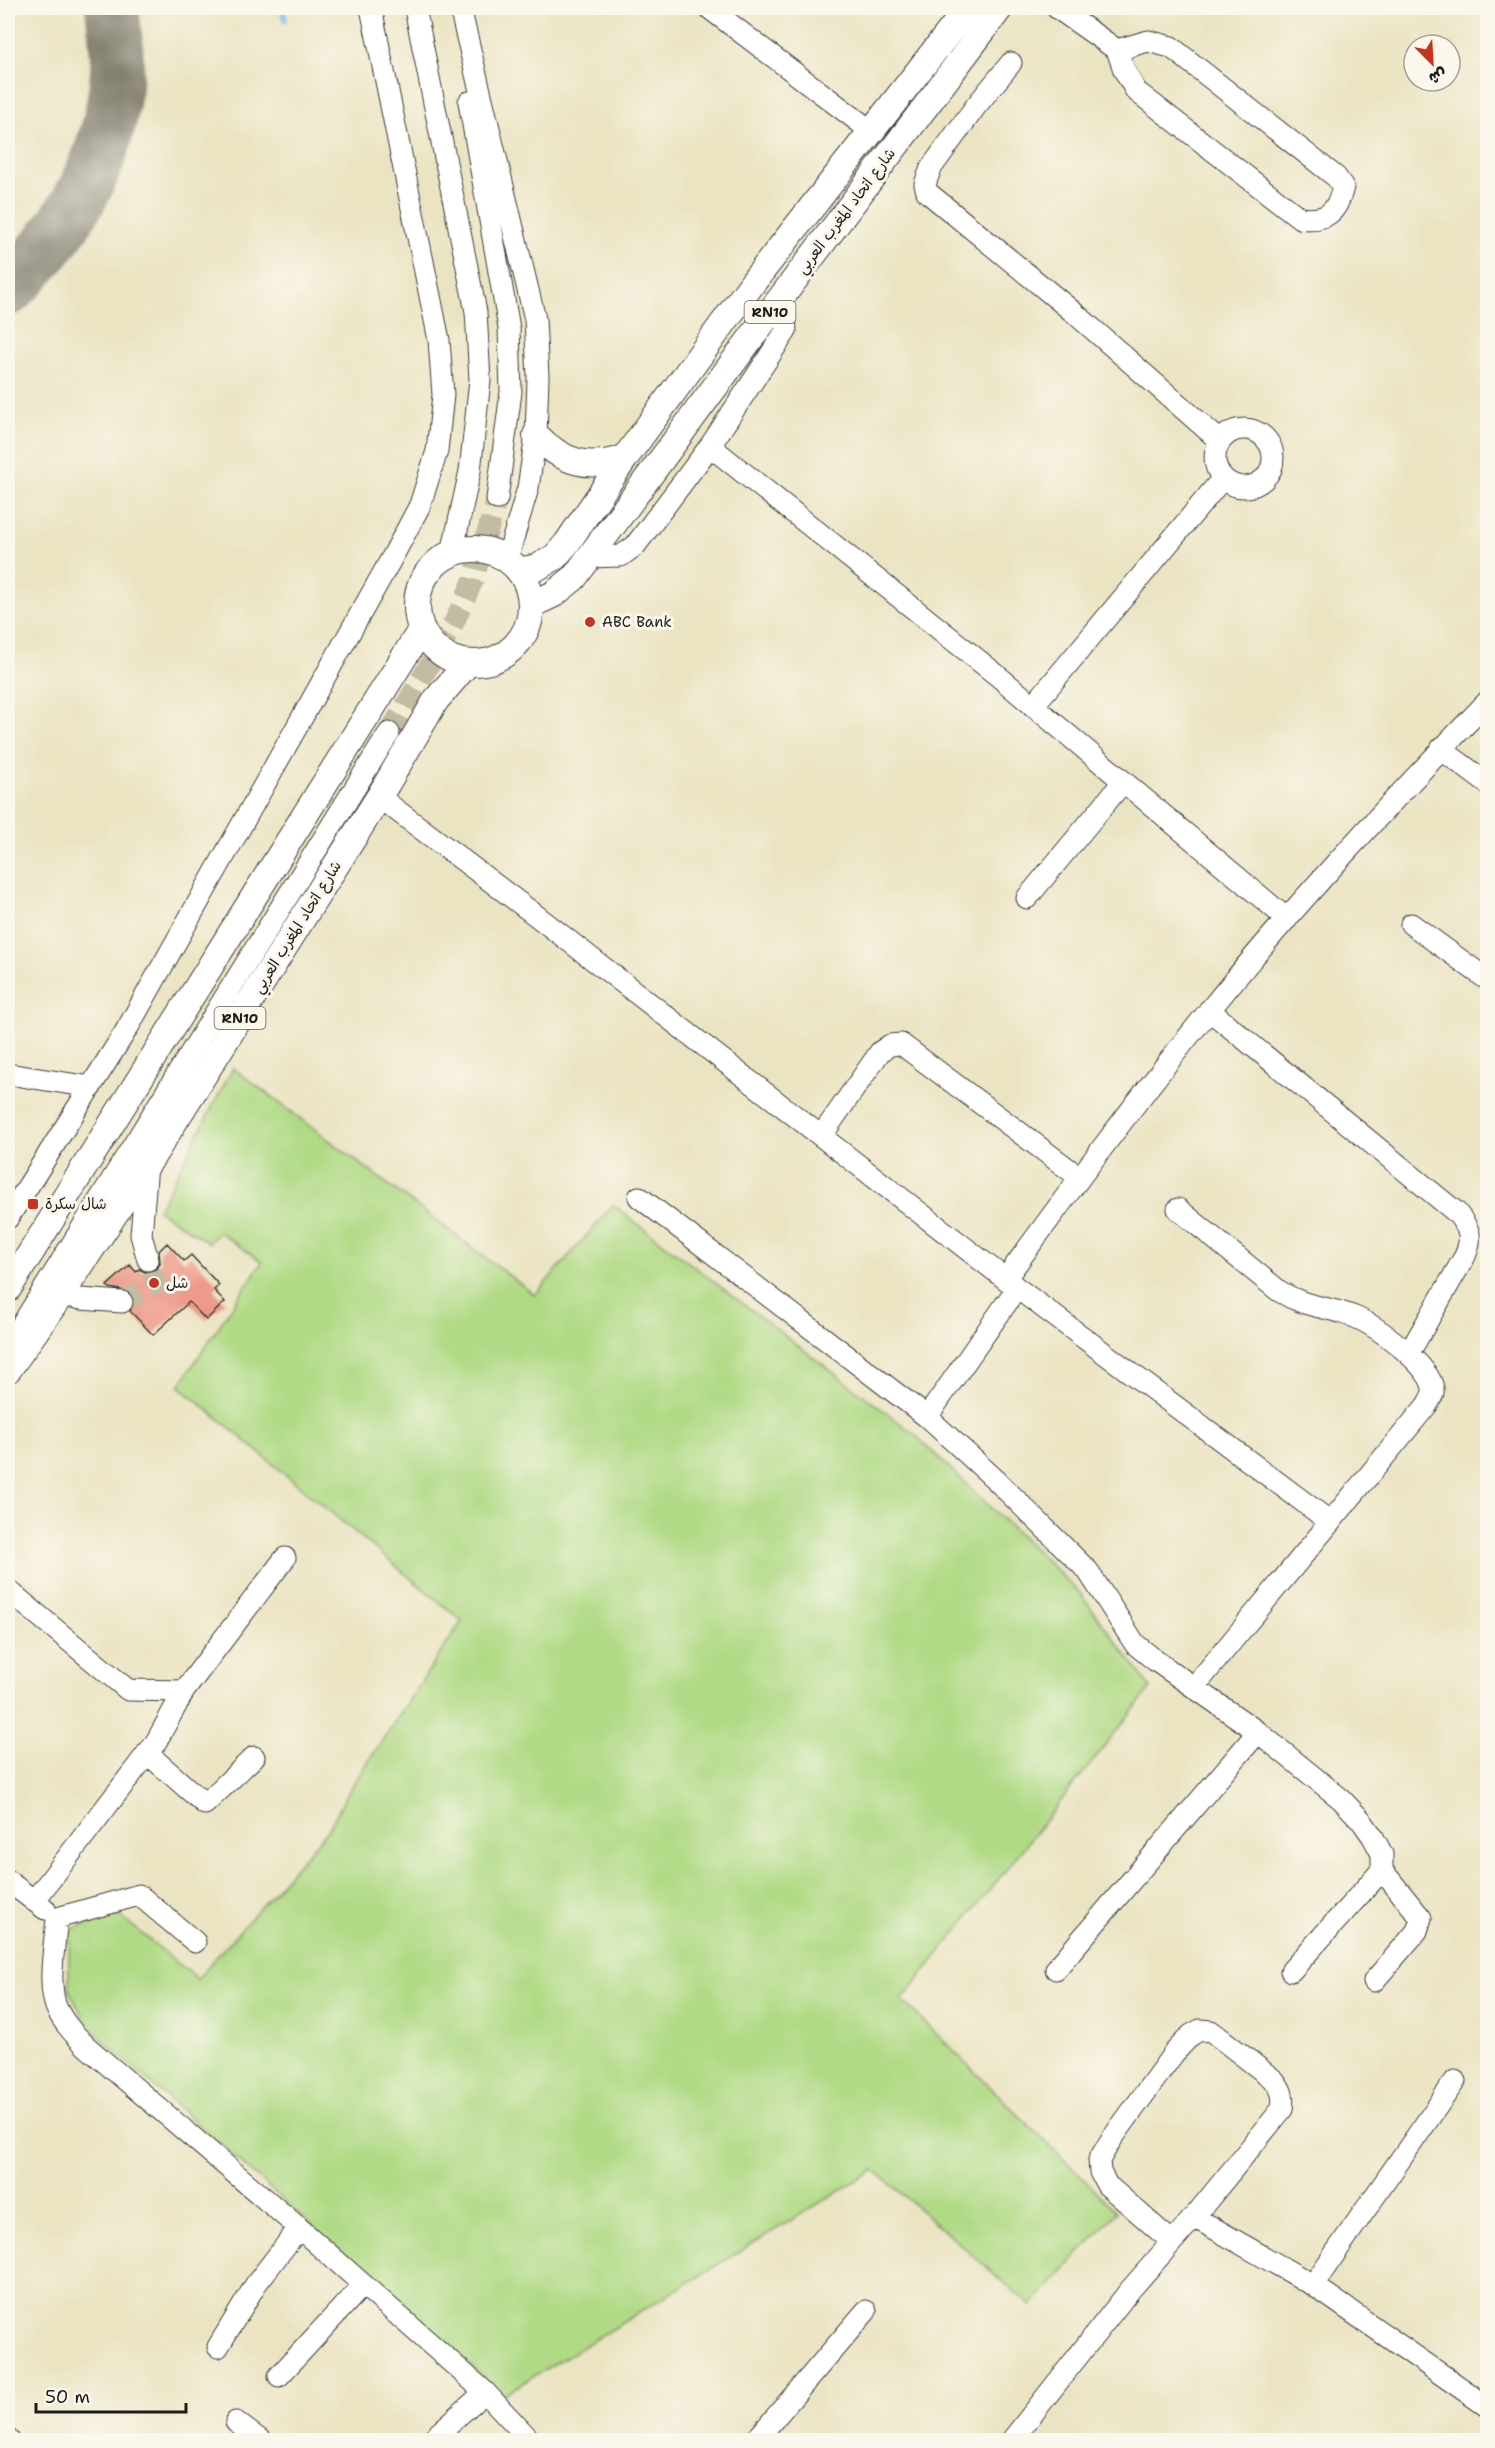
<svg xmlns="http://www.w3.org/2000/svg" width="1495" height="2448" viewBox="0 0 1495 2448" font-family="'Shantell Sans','Playpen Sans Arabic',sans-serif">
<rect width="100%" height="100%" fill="#fbf7ec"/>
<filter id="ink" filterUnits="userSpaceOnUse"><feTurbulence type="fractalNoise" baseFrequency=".0167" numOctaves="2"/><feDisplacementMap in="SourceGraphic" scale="12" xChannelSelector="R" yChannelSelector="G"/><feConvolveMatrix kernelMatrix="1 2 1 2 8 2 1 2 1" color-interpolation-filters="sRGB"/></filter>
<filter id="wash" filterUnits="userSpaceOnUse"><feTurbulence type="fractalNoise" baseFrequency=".008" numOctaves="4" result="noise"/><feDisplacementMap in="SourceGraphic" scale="24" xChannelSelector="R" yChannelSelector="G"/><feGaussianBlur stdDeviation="1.35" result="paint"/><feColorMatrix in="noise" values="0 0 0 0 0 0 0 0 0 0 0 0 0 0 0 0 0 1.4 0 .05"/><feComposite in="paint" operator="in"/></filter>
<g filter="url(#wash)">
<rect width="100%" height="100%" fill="#ebe4c3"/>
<path fill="#b0da85" stroke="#667b50" stroke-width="1.5" d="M233 1068 535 1295 613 1205 913 1433 1079 1592 1151 1688 902 2000 1117 2212 1031 2306 874 2170 503 2395 90 2029 69 1991V1930L118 1914 197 1979 328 1830 350 1789 462 1621 179 1386 262 1262 219 1232 209 1243 158 1210Z"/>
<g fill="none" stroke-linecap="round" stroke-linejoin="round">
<path stroke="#7bbcf0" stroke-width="6" d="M282 8 285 19"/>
<path stroke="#848070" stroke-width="54" d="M8 289C71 228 110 162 117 72 118 51 114 28 112 8"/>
</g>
<g id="blocks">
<path fill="#ee9a8a" d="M167 1243 184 1261 191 1255 219 1285 214 1290 225 1302 206 1320 189 1302 153 1335 130 1311 135 1302 130 1292 110 1288 107 1286 130 1265 136 1272 139 1269 145 1272 157 1269 160 1263 159 1251Z"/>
</g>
</g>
<g filter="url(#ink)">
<use href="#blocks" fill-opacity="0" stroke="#3b3a35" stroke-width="1.5"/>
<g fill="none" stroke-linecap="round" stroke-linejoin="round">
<path stroke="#c2bca2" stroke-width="21" stroke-dasharray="21 10" stroke-linecap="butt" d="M389 733 451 629 473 581 497 499
M122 1302 156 1284 148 1260"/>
<defs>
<path id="minor" d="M415 8 476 312 480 380 470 471 452 553
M460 8 535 319 538 377 536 435 528 488 507 559
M709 8 871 131
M1057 8 1117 50 1124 70 1136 91 1300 218C1327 222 1337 212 1343 187L1336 177 1171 47 1148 41 1117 50
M1011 63 976 106 931 168 925 184 927 192 1078 316 1220 441
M469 102 509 328 511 392 497 499
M1215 458a29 29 0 1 1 58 0a29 29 0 1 1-58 0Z
M710 446 998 676 1287 919
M589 557 621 556 635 546 710 446 786 331 785 318 777 303
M1033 706 1223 478
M1441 749 1488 784
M379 797 538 917 1017 1288 1329 1521
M1027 898 1123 782
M1411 924 1488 980
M1209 1010 1457 1213C1470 1230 1473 1236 1465 1256L1409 1353
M8 1074 91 1087
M822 1135 880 1052 890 1045 901 1044 1079 1177
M147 1165 141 1235 148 1260
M639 1197 927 1417 997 1481 1088 1571 1135 1644 1156 1661 1258 1732 1341 1799 1361 1820 1373 1837 1382 1854V1870L1421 1918 1417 1931 1374 1981
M1178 1209 1279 1291C1308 1309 1329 1306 1357 1318 1378 1327 1429 1365 1433 1388 1434 1395 1430 1399 1427 1405L1195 1686
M8 1218 127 1029 394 554 420 505 437 451 443 395 439 340 371 8
M1006 1278C1072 1188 1138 1098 1209 1011 1296 903 1392 801 1488 701
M61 1295 81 1299 122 1302
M8 1347 389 733
M927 1417 1017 1288
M8 1590 128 1690 184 1691 285 1558
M147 1753 205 1804 254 1757
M8 1881 45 1909
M34 1901 156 1742 184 1691
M57 1918C55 1943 46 1989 58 2011 65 2025 76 2036 87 2047L299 2228 485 2392 530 2440
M57 1918 139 1895 195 1942
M1056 1969 1258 1732
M1291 1971 1382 1870
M1194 2217 1313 2285 1488 2407
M1313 2285 1455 2081
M218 2347 256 2284 299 2228
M279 2376 363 2285
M236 2422 260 2440
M8 2439 9 2440
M431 2440 485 2392
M756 2440 866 2311
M1012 2440 1130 2290 1194 2217 1282 2109C1284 2096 1282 2090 1274 2080L1211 2031 1200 2030 1191 2035 1174 2053 1111 2140 1099 2160 1100 2172 1107 2185 1171 2241"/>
<path id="major" d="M536 435C563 463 588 470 625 458
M417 606a57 57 0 1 1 114 0a57 57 0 1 1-114 0Z
M519 571 538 567 555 557 567 543 625 458 754 281 968 8
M531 605 554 594 574 578 777 303 1000 8
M8 1289 421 630
M8 1370 61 1295 147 1165 379 797 436 700 467 664"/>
</defs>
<use href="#minor" stroke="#3b3a35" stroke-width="23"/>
<use href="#major" stroke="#3b3a35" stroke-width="28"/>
<use href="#minor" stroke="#fff" stroke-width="21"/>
<use href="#major" stroke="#fff" stroke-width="26"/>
</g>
</g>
<g fill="#c8321e" stroke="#fbf7ec" stroke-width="2">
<circle cx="590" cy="622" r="6"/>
<rect x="27" y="1198" width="12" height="12" rx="3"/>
<circle cx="154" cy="1283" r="6"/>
</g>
<g text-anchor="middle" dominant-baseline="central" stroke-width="6" stroke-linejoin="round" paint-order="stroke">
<g fill="#fbf7ec" stroke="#5f5e5a" stroke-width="1.5">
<rect x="744.5" y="301" width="51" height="22" rx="4.5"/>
<rect x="214.5" y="1007" width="51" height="22" rx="4.5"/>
</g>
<g font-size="14" font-weight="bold" fill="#1c1c1c">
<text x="770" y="312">RN10</text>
<text x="240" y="1018">RN10</text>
</g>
<g font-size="15" fill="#1c1c1c" stroke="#fbf7ec">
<text transform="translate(846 211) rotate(-53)">شارع اتحاد المغرب العربي</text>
<text transform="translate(297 927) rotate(-58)">شارع اتحاد المغرب العربي</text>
</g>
<g font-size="15" fill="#1c1c1c" stroke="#fbf7ec" text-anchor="start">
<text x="602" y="622">ABC Bank</text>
<text x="45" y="1204">شال سكرة</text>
<text x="166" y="1283">شل</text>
</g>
</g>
<rect width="1495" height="2448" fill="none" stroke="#fbf7ec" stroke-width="30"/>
<g transform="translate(1432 63) rotate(156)"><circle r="28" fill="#fbf7ec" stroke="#a29f99" stroke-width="1.5"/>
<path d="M0-4.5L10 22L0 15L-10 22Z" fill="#c8321e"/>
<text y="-9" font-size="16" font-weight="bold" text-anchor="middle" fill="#1c1c1c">ش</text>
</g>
<path d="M36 2403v9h150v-9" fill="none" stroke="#1c1c1c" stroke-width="3"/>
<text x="45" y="2403" font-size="18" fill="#1c1c1c" stroke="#fbf7ec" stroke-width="4.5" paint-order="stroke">50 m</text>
</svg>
